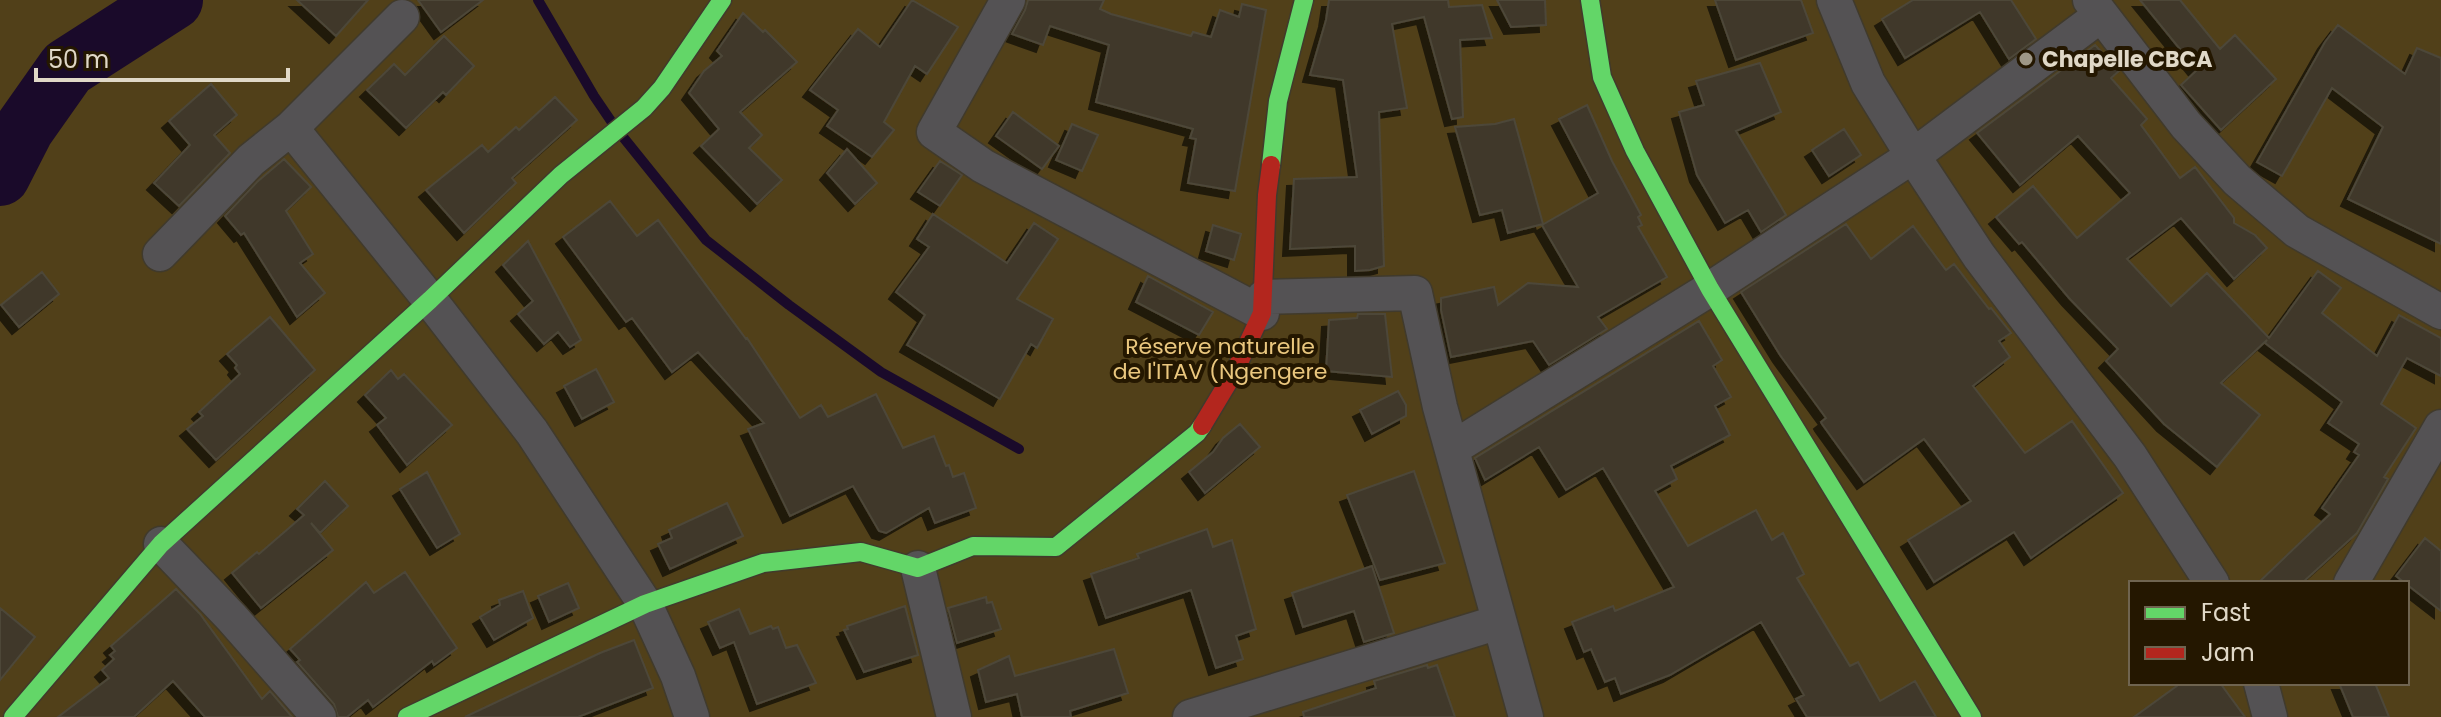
<svg xmlns="http://www.w3.org/2000/svg" width="2441" height="717" viewBox="0 0 2441 717" font-family="Poppins,sans-serif">
<defs>
<filter id="shadow"><feDropShadow dx="-7" dy="7" stdDeviation="0" flood-color="#0009"/></filter>
</defs>
<rect width="100%" height="100%" fill="#241d0d"/>
<path fill="#514019" fill-rule="evenodd" d="M0 0H2441V717H0ZM2131 583H2407V683H2131Z"/>
<g fill="none" stroke-linecap="round" stroke-linejoin="round">
<path stroke="#1a0a2a" stroke-width="10" d="M538 0 594 96 611 121
M623 137 706 240 789 305 881 372 1019 449"/>
<path stroke="#1a0a2a" stroke-width="60" d="M0 176 24 129 67 68 173 0"/>
</g>
<path fill="#3f392b" stroke="#4d4739" stroke-width="2" filter="url(#shadow)" d="M297 0H368L336 36Z
M418 0H483L441 32Z
M912 0 958 27 927 74 915 66 884 122 894 130 872 157 827 126 838 110 810 90 858 29 880 47Z
M1028 0H1104L1100 9 1111 14 1191 36 1193 32 1211 37 1220 10 1239 17 1242 4 1266 10 1235 191 1188 183 1196 139 1190 138 1193 129 1096 102 1109 45 1050 26 1043 45 1012 34 1025 10Z
M1329 0H1448L1449 7 1482 5 1492 38 1460 40 1463 117 1452 119 1424 17 1392 24 1407 108 1379 112 1384 266 1370 270 1355 271V246L1290 249 1294 179 1357 177 1343 80 1310 75 1326 20Z
M1497 0H1545L1546 25 1511 27Z
M1715 0H1801L1813 33 1736 60Z
M1913 0H2011L2036 39 2009 59 1980 12 1905 58 1882 19Z
M2140 0H2180L2220 49 2235 35 2276 79 2221 130 2181 85 2197 70Z
M743 13 763 32 765 30 797 62 740 112 762 135 749 148 782 180 757 204 701 146 719 129 689 93 704 71 722 56 717 51Z
M2338 25 2405 74 2417 48 2441 58V244L2348 199 2383 127 2332 88 2282 176 2257 162 2325 42Z
M444 36 474 66 446 95 443 92 406 128 367 90 394 64 405 75Z
M2095 45 2119 71 2111 78 2147 119 2141 125 2180 178 2195 167 2234 218V223L2255 235 2267 248 2234 279 2181 218 2127 259 2171 306 2207 273 2269 338 2318 271 2341 288 2322 313 2377 356 2399 315 2441 338V376L2407 358 2381 404 2416 428 2384 477 2388 479 2357 533 2302 583H2258L2330 514 2322 508 2359 455 2354 452 2359 444 2328 423 2342 402 2265 343 2267 340 2221 383 2260 415 2217 467 2164 424 2106 361 2118 349 2069 298 2022 242 2019 244 1996 217 2033 186 2077 238 2130 193 2078 136 2020 185 1977 133Z
M1760 63 1781 112 1736 131 1786 215 1761 232 1748 210 1725 223 1697 175 1679 112 1704 105 1696 81Z
M211 84 237 115 214 135 230 153 179 206 154 183 190 145 169 121Z
M555 97 577 120 512 178 516 183 464 233 426 190 482 145 488 152 516 127 519 130Z
M1587 105 1612 161 1641 215 1638 217 1642 225 1638 227 1667 277 1598 317 1607 329 1549 365 1533 341 1451 357 1441 310V298L1494 287 1498 305 1528 283 1578 287 1542 225 1598 193 1559 119Z
M1013 112 1059 146 1042 169 996 136Z
M1514 119 1543 224 1508 233 1502 210 1480 215 1455 127 1495 124Z
M1072 124 1098 135 1082 171 1056 160Z
M1844 129 1861 155 1829 176 1812 150Z
M847 149 877 183 855 204 827 173Z
M284 159 311 187 286 211 313 254 300 263 325 293 297 317 244 233 241 235 225 216 257 182Z
M940 161 962 175 940 206 918 192Z
M610 201 637 236 658 220 746 339 747 338 800 418 821 405 828 417 876 394 903 448 934 436 946 466 949 465 953 477 964 473 976 508 935 523 929 508 886 533 879 531 853 486 790 516 748 429 764 423 698 352 672 372 632 318 626 322 563 237Z
M933 214 1007 263 1034 223 1058 239 1017 299 1053 319 1037 348 1031 344 1000 399 907 345 925 315 896 292 929 247 917 239Z
M1846 224 1871 259 1913 226 1946 270 1954 264 1989 309 1991 308 2011 333 1999 341 2010 357 1973 386 2025 453 2072 421 2123 493 2031 558 2014 532 1934 582 1908 540 1971 501 1924 439 1864 482 1822 424 1821 422 1826 418 1780 355 1741 292Z
M1213 225 1241 234 1234 260 1206 251Z
M528 241 581 340 570 347 558 332 544 344 518 314 533 301 503 265Z
M42 272 59 294 19 327 1 305Z
M1148 276 1213 312 1199 335 1136 302Z
M1385 314 1392 377 1326 371 1329 320 1357 318 1358 314Z
M270 317 315 370 216 460 187 429 203 416 199 412 240 374 235 368 237 365 227 354Z
M1699 321 1722 360 1713 366 1731 397 1715 406 1730 435 1671 466 1677 479 1655 491 1688 546 1756 510 1772 540 1783 533 1804 574 1797 578 1850 666 1858 662 1880 701 1915 681 1936 717H1807L1796 699 1804 695 1761 622 1670 675 1621 694 1615 678 1605 682 1591 649 1584 652 1572 622 1613 606 1615 611 1674 587 1603 468 1566 490 1539 447 1485 480 1475 458Z
M596 369 614 402 582 419 564 386Z
M391 370 398 379 404 374 452 425 407 465 377 425 386 418 365 395Z
M1398 391 1406 405V416L1372 434 1360 410Z
M1240 424 1260 447 1205 493 1189 472 1213 452 1223 438Z
M1414 471 1445 563 1380 580 1347 495Z
M427 472 460 534 437 548 400 489Z
M325 481 348 506 320 533 311 523 333 550 261 608 232 573 257 552 259 554 304 515 297 509Z
M727 503 743 536 670 569 658 544 672 538 669 530Z
M1207 529 1213 547 1232 540 1256 629 1236 636 1243 659 1216 668 1191 590 1106 618 1091 574 1139 558 1137 554Z
M2425 538 2441 551V611L2396 576Z
M1372 566 1394 633 1364 642 1354 611 1303 627 1292 593Z
M405 572 457 648 434 665 432 661 373 707 368 700 347 717H338L334 704 297 662 300 660 290 649 366 582 374 593Z
M568 583 579 608 549 622 538 596Z
M176 589 200 614 262 699 270 691 292 717H205L173 681 134 717H58L109 678 102 670 114 659 110 655 115 651 111 646Z
M523 591 533 618 494 640 480 617 500 605 499 600Z
M986 597 987 603 992 602 1001 629 957 643 948 608Z
M905 606 918 655 864 672 844 630 848 629 847 626Z
M0 608 35 637 0 680Z
M739 609 750 634 771 626 773 629 778 627 786 648 797 645 816 683 757 704 734 642 720 648 708 622Z
M634 640 653 688 578 717H465L600 653Z
M1114 649 1128 693 1070 711 1071 717H1022L1017 694 986 702 978 670 1009 656 1015 676Z
M1427 665 1428 668 1437 665 1455 717H1304L1303 712 1376 688 1374 681Z
M2181 683H2220L2245 717H2134Z
M2339 683H2375L2389 717H2353Z"/>
<g fill="none" stroke-linecap="round" stroke-linejoin="round">
<defs>
<path id="street" d="M1008 0 934 132 983 166 1262 313
M1834 0 1868 83 1913 156 1979 256 2130 456 2212 583
M2090 0 2186 125 2237 180 2297 231 2441 312
M291 128 430 300 532 432 645 604 678 676 692 717
M160 254 251 160 291 128 402 17
M1264 297 1415 293 1440 407 1526 717
M1453 448 1710 289 1913 156 2101 15
M161 544 232 618 319 717
M918 568 954 717
M2351 583 2441 427
M2261 683 2270 717
M1190 717 1499 622"/>
<path id="fast" d="M1590 0 1602 77 1635 151 1710 289 1972 717
M1271 165 1278 101 1304 0
M13 717 161 544 430 300 561 175 644 108 662 88 722 0
M407 717 645 604 763 563 861 552 918 568 973 546 1056 547 1197 433 1202 426"/>
<path id="jam" d="M1202 426 1235 371 1262 313 1267 195 1271 165"/>
</defs>
<use href="#street" stroke="#403a2c" stroke-width="37"/>
<use href="#fast" stroke="#403a2c" stroke-width="21"/>
<use href="#jam" stroke="#403a2c" stroke-width="21"/>
<use href="#street" stroke="#545254" stroke-width="34"/>
<use href="#fast" stroke="#63d668" stroke-width="18"/>
<use href="#jam" stroke="#b3261e" stroke-width="18"/>
</g>
<circle fill="#9e9786" stroke="#241700" stroke-width="3" cx="2026" cy="59" r="8"/>
<g text-anchor="middle" dominant-baseline="central" stroke-width="8" stroke-linejoin="round" paint-order="stroke">
<g font-size="22" font-weight="bold" fill="#e0d8c7" stroke="#241700" text-anchor="start">
<text x="2042" y="59">Chapelle CBCA</text>
</g>
<g font-size="22" fill="#eac77e" stroke="#241700">
<text x="1220" y="346">Réserve naturelle<tspan x="1220" dy="25">de l'ITAV (Ngengere</tspan></text>
</g>
</g>
<rect x="2129" y="581" width="280" height="104" fill="#241700" stroke="#6f6450" stroke-width="2"/>
<rect x="2145" y="607" width="40" height="12" fill="#63d668" stroke="#6f6450" stroke-width="2"/>
<text x="2201" y="621" font-size="24" fill="#e0d8c7">Fast</text>
<rect x="2145" y="647" width="40" height="12" fill="#b3261e" stroke="#6f6450" stroke-width="2"/>
<text x="2201" y="661" font-size="24" fill="#e0d8c7">Jam</text>
<path d="M36 68v12h252v-12" fill="none" stroke="#e0d8c7" stroke-width="4"/>
<text x="48" y="68" font-size="24" fill="#e0d8c7" stroke="#241700" stroke-width="6" paint-order="stroke">50 m</text>
</svg>
